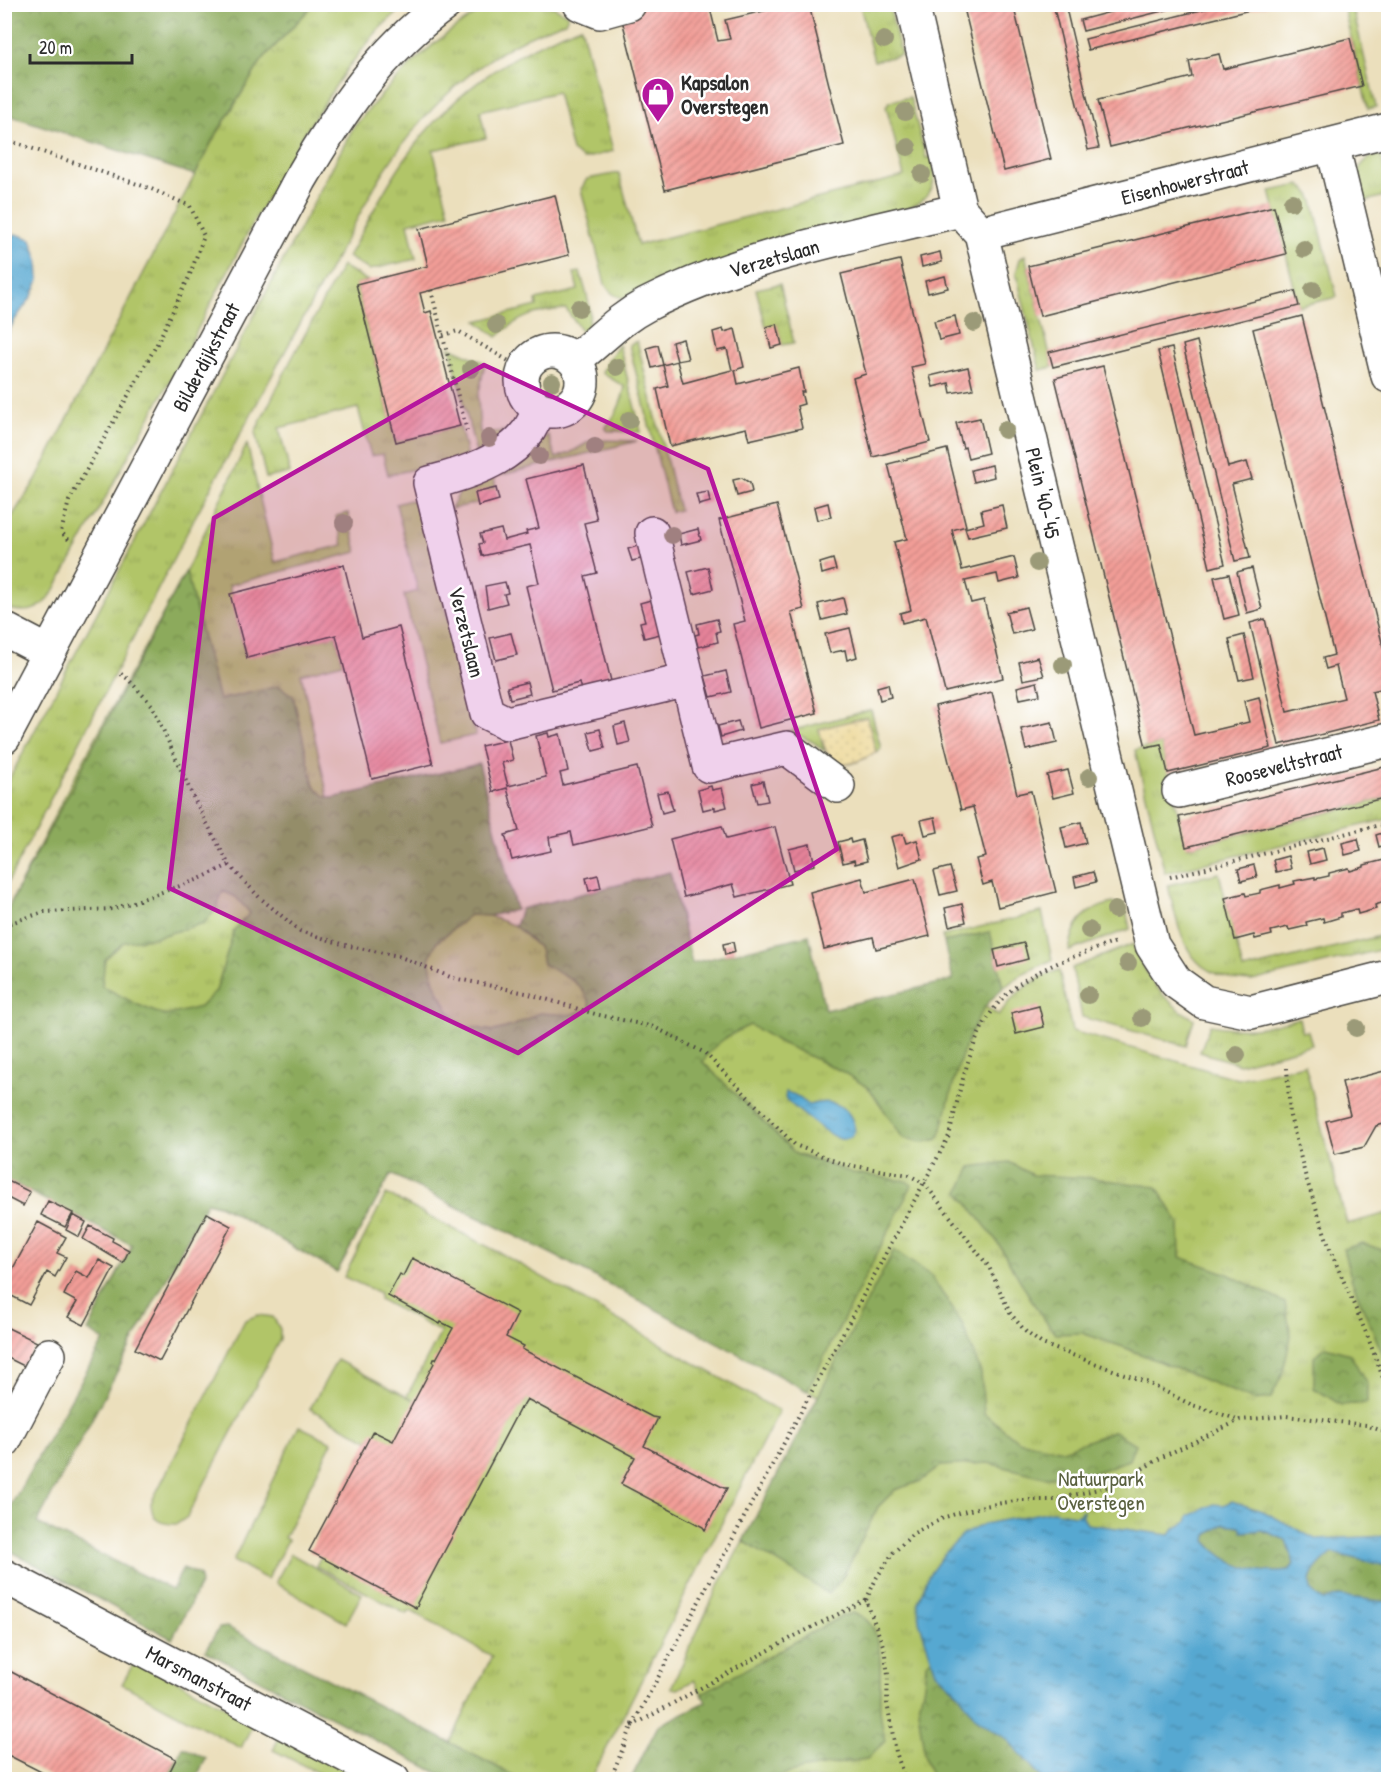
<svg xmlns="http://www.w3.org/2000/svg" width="1393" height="1784" viewBox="0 0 1393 1784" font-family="'Patrick Hand',sans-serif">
<defs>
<pattern id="grass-tufts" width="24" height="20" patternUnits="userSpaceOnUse" patternTransform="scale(1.5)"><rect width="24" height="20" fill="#b1c568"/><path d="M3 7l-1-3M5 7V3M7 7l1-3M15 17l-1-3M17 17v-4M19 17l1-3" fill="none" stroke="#98a95a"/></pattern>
<pattern id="forest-crowns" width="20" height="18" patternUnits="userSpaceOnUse" patternTransform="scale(1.5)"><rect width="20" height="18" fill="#8caa5c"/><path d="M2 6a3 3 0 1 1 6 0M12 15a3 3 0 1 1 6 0" fill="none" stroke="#738b4c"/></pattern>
<pattern id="sand-dots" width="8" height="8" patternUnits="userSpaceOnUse" patternTransform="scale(1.5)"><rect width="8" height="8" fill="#eeda9e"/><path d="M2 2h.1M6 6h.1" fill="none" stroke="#cb8" stroke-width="1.8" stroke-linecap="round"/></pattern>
<pattern id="water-ripples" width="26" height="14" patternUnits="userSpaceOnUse" patternTransform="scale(1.5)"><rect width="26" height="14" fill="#56a8d1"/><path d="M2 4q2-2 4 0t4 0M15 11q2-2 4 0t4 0" fill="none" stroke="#4789aa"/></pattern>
<pattern id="building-hatch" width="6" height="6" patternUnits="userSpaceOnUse" patternTransform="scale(1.5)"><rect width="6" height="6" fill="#f39e98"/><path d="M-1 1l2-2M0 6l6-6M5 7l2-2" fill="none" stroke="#c5817c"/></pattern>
</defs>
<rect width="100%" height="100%" fill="#fff"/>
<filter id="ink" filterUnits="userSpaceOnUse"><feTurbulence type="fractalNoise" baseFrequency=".0167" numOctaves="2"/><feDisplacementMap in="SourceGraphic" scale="12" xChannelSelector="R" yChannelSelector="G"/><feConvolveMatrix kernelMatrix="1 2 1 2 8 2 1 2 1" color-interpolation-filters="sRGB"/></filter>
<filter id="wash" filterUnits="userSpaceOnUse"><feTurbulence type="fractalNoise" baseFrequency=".008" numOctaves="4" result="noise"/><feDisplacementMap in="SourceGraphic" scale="24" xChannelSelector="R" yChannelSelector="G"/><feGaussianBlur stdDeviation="1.35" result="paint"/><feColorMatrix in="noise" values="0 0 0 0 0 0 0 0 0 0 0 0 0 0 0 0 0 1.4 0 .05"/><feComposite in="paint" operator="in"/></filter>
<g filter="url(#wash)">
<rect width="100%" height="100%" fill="#ebdfbc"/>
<path fill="url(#grass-tufts)" stroke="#6e784a" stroke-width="1.5" d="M313 5H405L378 30 346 70 304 134 252 225 182 359 54 591C40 612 28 614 5 608V527L34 483 212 142 262 60Z
M491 5H550L568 15 565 22C484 48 419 112 376 184L194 519 5 888V787L353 128C393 79 436 35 491 5Z
M860 5H889L901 55 874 61Z
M1343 5H1352L1376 107 1368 109Z
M581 26 613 151 583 159 572 151 557 92 480 111 486 138 433 150 449 213 408 223 416 259 369 270 348 257C371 216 392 172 422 136 464 85 520 49 581 26Z
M910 97 926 158 934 156C936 183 935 196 909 208L625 298C615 297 610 293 605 284L581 189 587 179 619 173 638 245 904 176 886 106 890 101Z
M1380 151 1388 183V195L1359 203C1352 175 1355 165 1380 151Z
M1300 185 1309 192 1313 201 1337 297 1299 306 1270 191Z
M1025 255 1053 367 1040 370 1016 273 1020 259Z
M342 266 368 281 356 284 396 442 460 426 467 457 388 475 383 454 371 456 358 408 279 428 290 473 266 478 255 432 291 360Z
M580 272C586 293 596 314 584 335L566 309C536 311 519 316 497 337L477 321 537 306 536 300 578 290 574 273Z
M780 284 794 343 782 345 777 325 766 327 756 289Z
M637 341 679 510 671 512 629 345Z
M619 345 641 432 608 431 605 428C616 416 621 404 625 387L602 373 607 361Z
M450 347 485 363 478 397 480 433 504 431 502 437 476 453Z
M548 435 556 458 570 453 595 438 601 440 637 441 494 477 496 488 477 503 451 509 460 491 504 468Z
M247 444 275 562 343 545 336 516 348 513 357 552 229 585 246 657 336 635 343 663 301 674 328 797 333 798 474 889 489 916 515 926 674 959 812 1018 960 992 999 1015C1013 994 1034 978 1059 970L1072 1031 1238 1079 1305 1065 1347 1224 1388 1213V1779H631L658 1726 706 1702 694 1680 678 1689 671 1688 717 1589 743 1541 752 1546 818 1396 564 1260 391 1174 337 1272 221 1206 207 1202 5 1174V914L71 783 186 571Z
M410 500 420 504 476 735 440 743 404 595 418 591 396 504Z
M871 710 881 749 876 752 866 717 819 729 824 751 813 742 801 736 724 748Z
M1161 744 1187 847 1388 798V819L1165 873 1135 750Z
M1219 873 1243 970 1388 934V948L1252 981C1186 979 1181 939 1168 885Z
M1042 912 1052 960 1022 974 1003 988 990 932 944 942 942 936Z
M1133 944C1147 978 1161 1000 1194 1019L1186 1046 1082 1017 1072 968Z
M1299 1018 1302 1032 1308 1031 1312 1045 1239 1064 1200 1052 1210 1025C1249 1032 1262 1028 1299 1018Z
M386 1194 498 1252 779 1411 591 1779H520L450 1743 492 1656 411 1611 406 1614 316 1566 441 1332 379 1299 380 1293 344 1277Z"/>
<path fill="url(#forest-crowns)" stroke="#5c6a44" stroke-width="1.5" fill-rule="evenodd" d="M5 4H313V5L262 60 212 141 195 175 5 114Z
M186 571 219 700 279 686 293 696 314 786 326 797 333 798 479 764 516 910 489 916 470 915 436 943 429 959 434 982 449 1012 463 1026 494 1031 513 1026 539 1013 570 1015 591 1008C585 984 564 974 543 964L540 949 515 926 521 909 670 872 692 963 809 935 825 1010 953 980 944 942 990 932 1003 988C997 994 989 1001 984 1008 959 1047 951 1096 939 1139L924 1142 903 1138 869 1088 843 1072 781 1043 750 1025C731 1034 713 1043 703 1062L796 1154 853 1173 906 1181 912 1185 807 1391 564 1260 391 1174 337 1272 222 1206 207 1202 37 1523 172 1590 183 1568 199 1575 201 1583 172 1639 5 1548V1516L104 1340 88 1331 132 1245 7 1180 5 1183V914ZM223 891 236 897 250 913 234 930 216 991 200 1007 165 1016 136 1004 102 986 105 959 124 942 157 937 204 923 216 909Z
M1009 1162 1032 1175 1092 1178 1157 1187 1179 1223 1180 1257 1228 1274 1285 1303 1291 1336 1282 1375 1271 1398 1254 1400 1123 1347 1082 1333 1055 1334 1037 1309 996 1240 959 1192 971 1167Z
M1362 1243 1388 1252V1367L1352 1281 1343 1249Z
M894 1250 931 1276 962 1323 981 1373 984 1413 1018 1441 1063 1450 1114 1431 1135 1444 1129 1460 1091 1474 1044 1477 988 1463 941 1466 921 1481 895 1490 878 1507 844 1575 829 1594 743 1541Z
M1325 1347 1350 1354 1367 1384V1403L1341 1405 1314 1388V1356Z
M1224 1524 1240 1526 1243 1532 1262 1530 1286 1540 1294 1564 1289 1571C1257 1575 1226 1566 1206 1541L1207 1535Z
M1332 1553 1383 1565 1388 1570V1602L1338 1596 1324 1601C1320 1598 1314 1595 1312 1591 1304 1576 1322 1561 1332 1553Z
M853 1613C890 1622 878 1680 880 1709 881 1720 883 1731 885 1741L867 1759 804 1769 769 1779H631L658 1726 706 1702 702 1693 840 1617Z
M227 1627 520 1779H449L205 1651 219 1628Z
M933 1658 936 1672 959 1694 975 1717 1007 1739 1043 1779H932L925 1758 918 1710 924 1685 926 1663Z
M183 1747 206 1759 195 1779 166 1780Z"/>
<path fill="url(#sand-dots)" stroke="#8c8264" stroke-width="1.5" d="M867 717 876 752C842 773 828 769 819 729Z"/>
<path fill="#b1c568" stroke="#6e784a" stroke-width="1.5" d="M1113 903 1126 910 1130 929 1069 951C1074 921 1083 910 1113 903Z
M258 1315 273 1317 280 1329V1339L187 1517 177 1524C159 1524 152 1521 151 1503L245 1320Z
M337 1360 429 1408 402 1458 310 1409Z
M299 1426 332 1442 284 1538 288 1540 267 1579 233 1561Z
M291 1554 362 1594 346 1623 275 1583Z
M136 1659 254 1722 241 1748 122 1684Z
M280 1736 366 1779H330L273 1750Z"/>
<path fill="url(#water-ripples)" stroke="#406a7e" stroke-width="1.5" fill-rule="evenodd" d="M16 234 31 239 38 260 39 280 32 296 14 321 5 340V242Z
M786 1092 795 1095 809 1105C831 1098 851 1105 855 1130L851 1137C848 1138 844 1140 841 1139 832 1139 792 1106 785 1098Z
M1232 1501 1265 1512 1315 1539 1388 1536V1570L1383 1565 1332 1553C1322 1561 1304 1576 1312 1591 1314 1595 1320 1598 1324 1601L1338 1596 1388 1602V1779H1043L1007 1739 975 1717 959 1694 936 1672 919 1621 918 1602 928 1576 944 1554 964 1534 984 1524 1052 1511 1075 1515 1080 1513V1517L1081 1511H1083V1517L1087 1524 1170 1535 1174 1529 1187 1522 1189 1516 1214 1504 1223 1505ZM1224 1524 1240 1526 1242 1532 1262 1530 1286 1540 1294 1564 1289 1571C1257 1575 1227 1566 1206 1541L1207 1535Z"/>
<g id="blocks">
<path fill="url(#building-hatch)" d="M618 4H709L718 41 730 39 725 20 789 5H809L844 145 665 190Z
M963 4H1013L1051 159 1004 171Z
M1053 4H1065L1099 148 1088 150Z
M1140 4 1186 5 1083 31 1080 20Z
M1225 4 1270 5 1088 50 1085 39Z
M1350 38 1362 86 1110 147 1098 100 1192 77 1189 61 1219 54 1223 69Z
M555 195 569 255 420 293 425 313 431 311 460 426 396 442 356 284 428 266 419 229Z
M1274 206 1286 254 1040 316 1028 266Z
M940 252 942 262 922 267 920 257Z
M900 260 925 364 911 367 930 442 873 457 853 378 866 374 841 274Z
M945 276 948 288 928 293 925 281Z
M1295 291 1299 306 1053 367 1049 352Z
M955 316 959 335 939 340 934 321Z
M1302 316 1388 667V687L1372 691 1379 720 1279 745 1250 623 1265 619 1287 712 1344 698 1336 666 1326 669 1323 658 1334 655 1253 329Z
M777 324 782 345 771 348 766 327Z
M723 329 724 332 735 329 744 367 735 370 738 384 799 368 804 392H801L804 404 797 406 802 428 749 440 746 428 670 446 657 389 668 386 663 365 677 361 683 383 732 370 727 349 717 351 713 332Z
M683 339 688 359 677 361 672 342Z
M1197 341 1228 467 1247 462 1252 479 1232 484 1250 558 1235 561 1183 345Z
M658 345 663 365 652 368 647 348Z
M1172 348 1225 564 1210 568 1158 351Z
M1103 366 1194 735 1249 722 1244 701 1259 697 1271 748 1168 773 1161 744 1146 747 1055 378Z
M968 367 973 389 951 393 949 383 933 387 930 376Z
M980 418 988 453 968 458 965 447 963 448 956 423Z
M947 449 966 526 952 530 962 570 1014 557 1019 578 999 583 997 574 965 581 971 603 984 600 1003 678 945 692 926 617 902 623 900 613 911 610 894 542 907 539 888 464Z
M584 465 597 520 584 523 597 573 585 576 612 685 582 693 579 683 552 690 526 586 539 583 530 545 482 556 479 544 483 543 480 534 501 529 504 540 527 534 526 531 539 528 526 479Z
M992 465 994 477 974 482 971 470Z
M742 478 750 483 752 492 737 496 733 480Z
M496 488 499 500 478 506 475 493Z
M708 492 710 502 699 505 696 494Z
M828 503 831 517 817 520 814 507Z
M777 505 804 609 791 612 817 713 759 728 733 624 745 621 719 520Z
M1002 505 1007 528 968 537 965 528 984 523 981 510Z
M698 529 701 540 681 545 679 534Z
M641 545 645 558 632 561 628 549Z
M833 559 836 570 822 574 820 563Z
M344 565 362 637 399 627 433 764 372 779 336 635 247 658 230 594Z
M708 567 713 589 694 594 688 572Z
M1252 568 1262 609 1247 613 1237 572Z
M1229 574 1239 615 1224 619 1214 577Z
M505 582 508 593 504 594 507 603 488 608 485 586Z
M843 598 847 614 822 620 818 604Z
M651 600 664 633 644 638 640 622 645 621 640 603Z
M1026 607 1032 629 1012 634 1006 612Z
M717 619 720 631 716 632 718 642 698 647 695 635 699 634 697 624Z
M850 628 857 657 847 660 845 650 830 653 825 634Z
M511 633 517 655 496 660 490 638Z
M1244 635 1254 677 1239 680 1229 639Z
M1038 657 1044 676 1023 680 1019 662Z
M726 671 731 692 711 697 705 676Z
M527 682 530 694 510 699 507 687Z
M1037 682 1040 695 1020 699 1017 687Z
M888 684 891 697 880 700 877 687Z
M992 692 1017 794 1031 791 1056 892 998 907 992 882 983 885 976 859 986 857 973 807 961 810 935 706Z
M738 721 741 731 721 737 718 726Z
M1052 722 1057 743 1026 750 1021 729Z
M625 723 630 742 618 745 614 726Z
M600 729 605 748 593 751 588 732Z
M548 733 549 737 560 734 568 771 560 773 563 785 637 767 652 826 574 845 571 832 549 837 551 851 512 860 505 835 519 831 507 788 493 792 481 746 508 740 513 760 502 763 508 786 546 777 536 736Z
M1388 766V797L1186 847 1179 817Z
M1068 770 1074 793 1053 798 1047 775Z
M763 781 768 801 757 803 752 784Z
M711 786 712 790 722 788 727 807 715 810V807L703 810 698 790Z
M668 791 673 810 662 813 657 793Z
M935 817 938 832 925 835 921 820Z
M1081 822 1086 843 1066 848 1061 827Z
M722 826 726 839 775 827 790 884 737 897 733 884 684 897 670 839Z
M1388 831V844L1379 847 1376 835Z
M903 834 906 843 917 840 922 859 899 867 891 837Z
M850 839 851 843 862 840 867 861 855 864 854 860 843 863 838 842Z
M1358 839 1361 851 1345 855 1342 843Z
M810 844 815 865 794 870 789 849Z
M1323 848 1326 860 1310 864 1307 852Z
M1288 856 1291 869 1276 872 1273 860Z
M1384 860V862L1388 861V901L1375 905 1376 909 1358 914 1357 909 1341 913V917L1324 922 1323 918 1306 922 1307 926 1289 930 1288 927 1271 931 1272 935 1255 939 1254 935 1235 940 1225 898 1245 893 1246 896 1260 893V890L1280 885V888L1295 884 1294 881 1315 877V879L1329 876V873L1349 868 1350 871 1364 867V865Z
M1254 865 1257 877 1241 881 1238 869Z
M950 867 957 891 940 895 934 871Z
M1093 872 1096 882 1076 887 1074 877Z
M598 875 601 888 589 891 586 878Z
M862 878 866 892 915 879 930 936 876 949 873 937 824 949 810 892Z
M962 904 966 922 949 926 945 908Z
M733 942 735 952 725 955 723 944Z
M1024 943 1028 959 998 967 994 950Z
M1039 1006 1044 1027 1016 1034 1011 1013Z
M1388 1070V1123L1376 1126 1364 1147 1335 1154 1326 1121 1350 1115 1342 1082Z
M6 1180 30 1192 23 1206 4 1196Z
M48 1201 73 1213 65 1227 41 1215Z
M207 1213 231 1226 160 1361 135 1349Z
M73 1215 86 1222 79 1237 66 1230Z
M38 1222 66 1237 57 1253 66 1257 55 1277 47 1272 29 1305 4 1292V1285Z
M90 1226 113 1238 112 1241 129 1250 123 1263 83 1239Z
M412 1258 518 1313 506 1337 524 1346 522 1349 652 1417 658 1418 644 1446 724 1488H727L705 1530 703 1527 621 1484 635 1457 527 1399 521 1409 520 1408 417 1603 418 1605 416 1608 309 1551 373 1431 393 1441 434 1363 433 1362 434 1359H436L453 1328 441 1322 440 1324 388 1296 400 1274 403 1276Z
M99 1260 114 1268 84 1325 68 1317 77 1302 64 1295 76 1271 89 1278Z
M4 1326 37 1342 24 1366 4 1356Z
M4 1668 176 1759 166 1779H55L4 1753Z"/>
</g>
</g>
<g filter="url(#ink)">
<use href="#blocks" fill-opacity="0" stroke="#484641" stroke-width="1.5"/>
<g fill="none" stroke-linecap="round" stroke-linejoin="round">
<defs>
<path id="minor" d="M580 4 600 12 629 4
M912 4 960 210 981 233 1152 945 1176 982 1204 1002 1251 1012 1388 977
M1332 144 1388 376
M981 233 1388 130
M522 381a30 30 0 1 1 60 0a30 30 0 1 1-60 0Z
M574 360C599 342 617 320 646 305 743 255 855 236 960 210
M540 409C537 416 533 423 529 430 507 461 464 474 430 483L487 713 507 723 688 680
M652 533 709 766 787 748 838 786
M4 629 48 652
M4 737 300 180C340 112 380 51 445 4
M1179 791 1388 740
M4 1441 49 1355
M4 1576 393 1780"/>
</defs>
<use href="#minor" stroke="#484641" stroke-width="36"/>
<path stroke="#484641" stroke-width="4" stroke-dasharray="1.5 4.5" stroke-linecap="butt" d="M4 139 149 188 190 206 204 236 189 277 157 344 69 501 61 532 71 542
M431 290 468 435
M443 335 458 331 524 370
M121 674 128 679 152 705 194 799 229 865 259 897 300 931 345 945 398 956 453 978 526 993 595 1014 654 1027 705 1053 795 1145 842 1164 909 1175 925 1184 989 1267 1010 1313 1026 1332 1042 1344 1146 1382 1192 1405 1240 1420
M1170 877 1388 823
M4 925 44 912 113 909 197 880 229 865
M1287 1068 1290 1116 1306 1178 1331 1252 1367 1335 1388 1391
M632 1726 793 1637 866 1600
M610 1780 632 1726 949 1136C961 1088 970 1028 1008 993 1038 966 1079 955 1116 942
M905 1780 896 1752 887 1703 888 1675 884 1648 866 1600 877 1577 893 1553 914 1533 945 1517 984 1506 1021 1500H1053L1115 1485 1162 1457 1240 1420 1286 1416 1366 1425 1388 1433"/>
<use href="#minor" stroke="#fff" stroke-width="33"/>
</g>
<g fill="#9b9a78">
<circle cx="884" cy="40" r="9"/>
<circle cx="905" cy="112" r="9"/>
<circle cx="908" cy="147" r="9"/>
<circle cx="922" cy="174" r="9"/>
<circle cx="1292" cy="202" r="9"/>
<circle cx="1304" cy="249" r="9"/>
<circle cx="1313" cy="290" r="9"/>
<circle cx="579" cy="308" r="9"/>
<circle cx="974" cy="323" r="9"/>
<circle cx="496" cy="325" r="9"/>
<circle cx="617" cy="367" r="9"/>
<circle cx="471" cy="369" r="9"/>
<circle cx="552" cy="382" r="9"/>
<circle cx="629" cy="420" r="9"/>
<circle cx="1005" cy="430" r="9"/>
<circle cx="489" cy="438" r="9"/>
<circle cx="595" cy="447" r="9"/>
<circle cx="539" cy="456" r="9"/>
<circle cx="344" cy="523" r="9"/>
<circle cx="672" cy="535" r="9"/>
<circle cx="1037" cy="563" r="9"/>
<circle cx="1063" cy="665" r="9"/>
<circle cx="1089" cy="777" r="9"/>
<circle cx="1115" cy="910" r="9"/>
<circle cx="1089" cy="930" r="9"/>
<circle cx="1128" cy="963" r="9"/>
<circle cx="1088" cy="995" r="9"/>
<circle cx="1142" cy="1018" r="9"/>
<circle cx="1356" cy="1028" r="9"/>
<circle cx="1237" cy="1055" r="9"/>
</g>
</g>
<path fill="#b5179e" fill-opacity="0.2" stroke="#b5179e" stroke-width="4.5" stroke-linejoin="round" d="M484 365 708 469 837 849 518 1053 169 888 214 518Z"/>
<defs>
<symbol id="shop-pin" viewBox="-11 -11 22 30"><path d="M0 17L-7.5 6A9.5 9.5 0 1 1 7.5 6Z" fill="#b5179e" stroke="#fff"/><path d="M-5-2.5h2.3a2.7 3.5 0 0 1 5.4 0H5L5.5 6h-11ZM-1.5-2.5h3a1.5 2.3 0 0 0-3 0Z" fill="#fff"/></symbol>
</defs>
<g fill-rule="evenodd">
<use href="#shop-pin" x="639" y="75" width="38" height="52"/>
</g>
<g text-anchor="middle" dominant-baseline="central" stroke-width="5" stroke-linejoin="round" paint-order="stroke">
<g font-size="21" font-weight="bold" fill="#2b2b2b" stroke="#fff" text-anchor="start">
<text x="681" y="82">Kapsalon<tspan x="681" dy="24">Overstegen</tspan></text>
</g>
<g font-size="21" fill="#2b2b2b" stroke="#fff">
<text transform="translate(1185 182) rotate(-14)">Eisenhowerstraat</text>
<text transform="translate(774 258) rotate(-16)">Verzetslaan</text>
<text transform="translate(206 357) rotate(-62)">Bilderdijkstraat</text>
<text transform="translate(1043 493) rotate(77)">Plein '40-'45</text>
<text transform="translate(467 632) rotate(76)">Verzetslaan</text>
<text transform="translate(1284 765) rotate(-14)">Rooseveltstraat</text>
<text transform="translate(199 1678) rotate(28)">Marsmanstraat</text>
</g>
<g font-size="21" fill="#5a6140" stroke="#fff">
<text x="1101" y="1478">Natuurpark<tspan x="1101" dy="24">Overstegen</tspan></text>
</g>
</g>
<rect width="1393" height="1784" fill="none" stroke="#fff" stroke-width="24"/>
<path d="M30 54v9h102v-9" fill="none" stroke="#2b2b2b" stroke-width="3"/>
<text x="39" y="54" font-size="18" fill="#2b2b2b" stroke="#ffffff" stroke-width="4.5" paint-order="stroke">20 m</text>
</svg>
